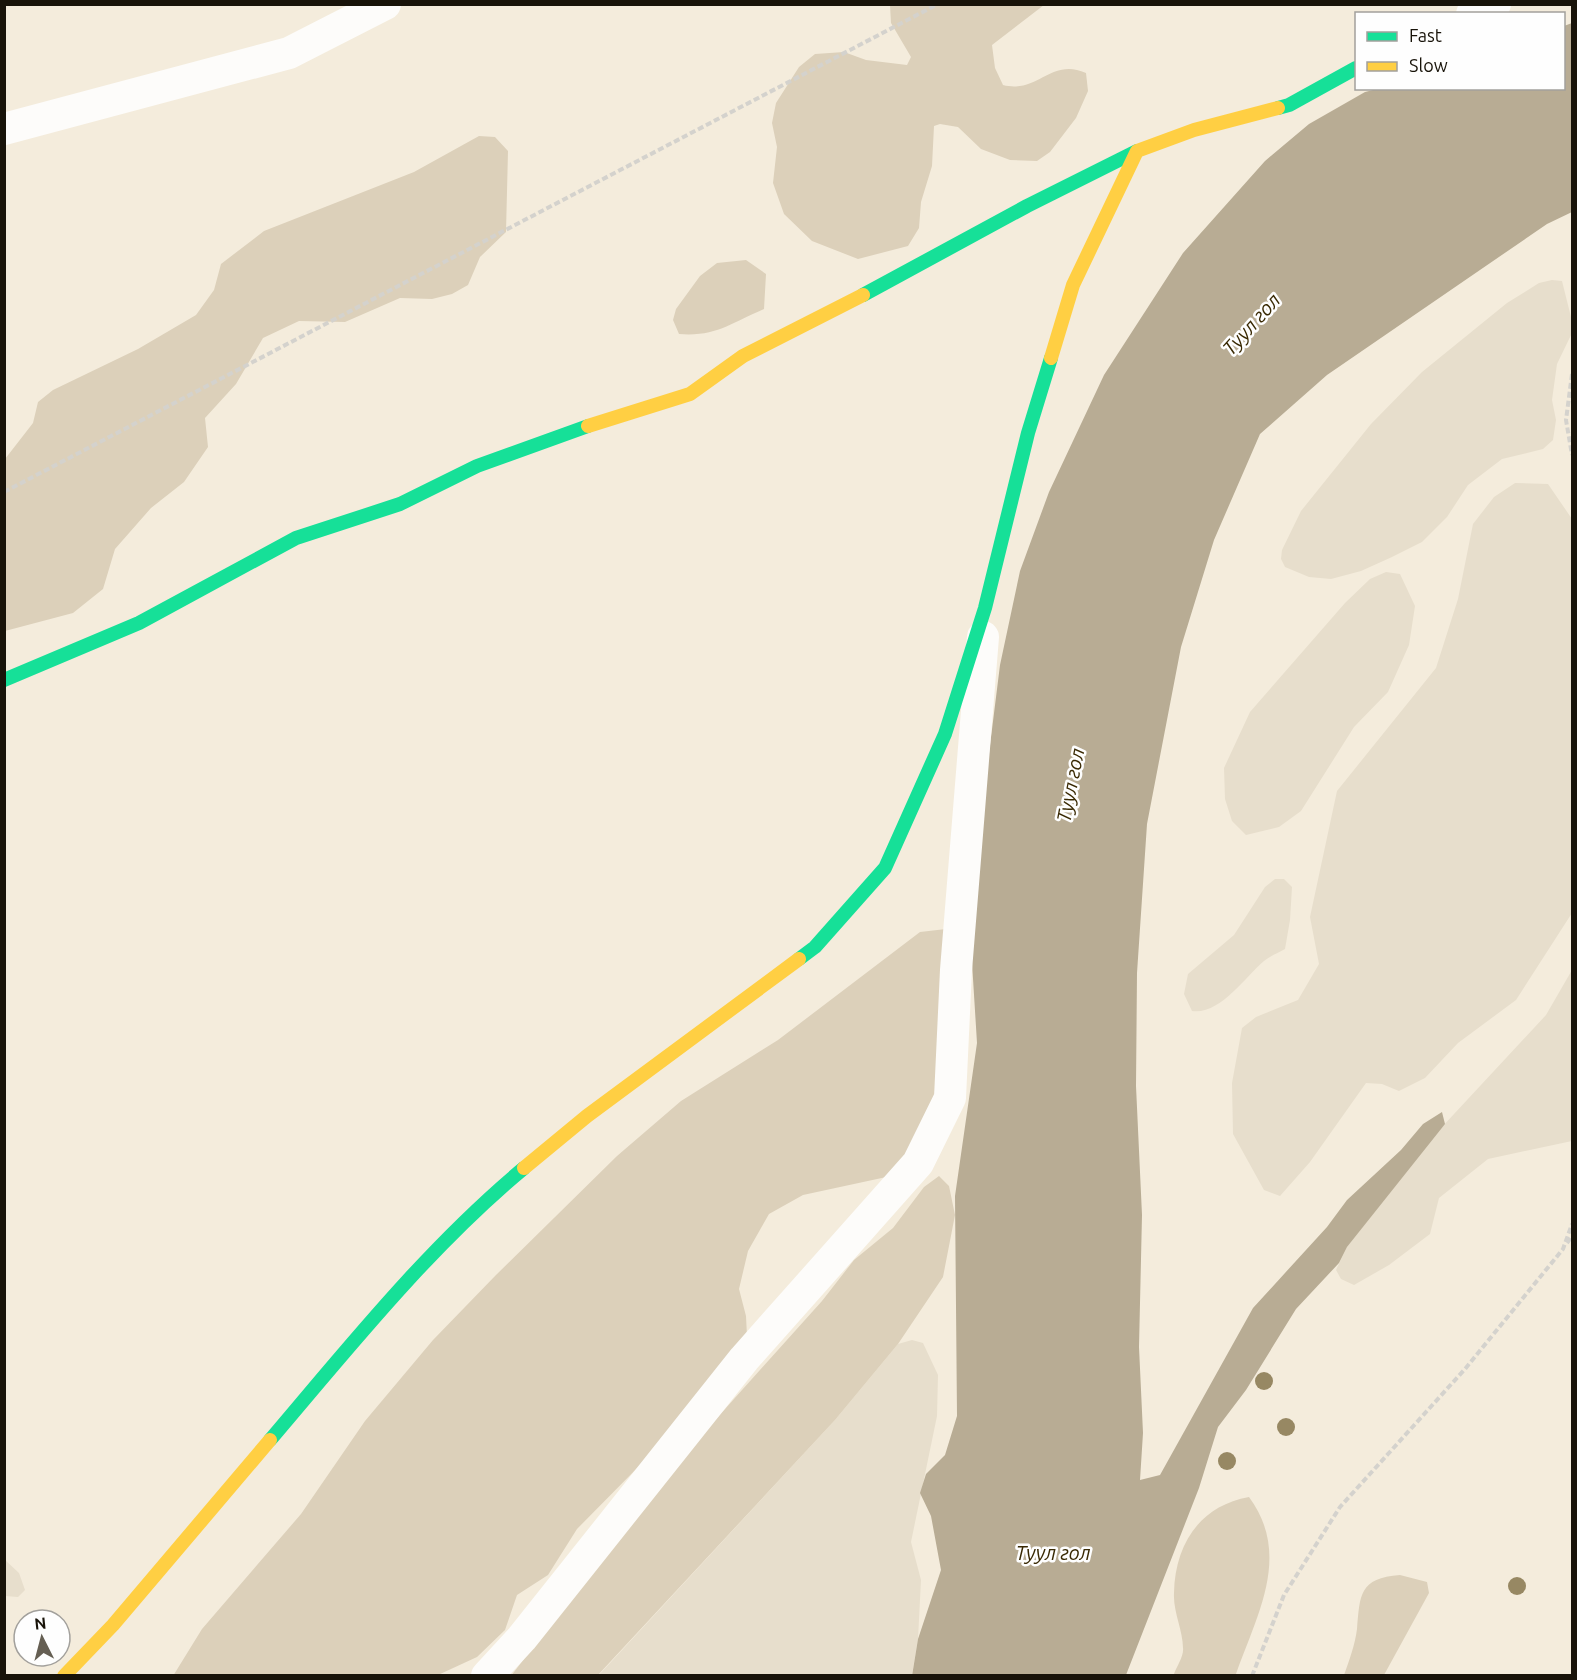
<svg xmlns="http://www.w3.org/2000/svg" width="1577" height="1680" viewBox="0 0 1577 1680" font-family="Ubuntu,sans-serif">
<rect width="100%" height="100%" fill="#f4ecdc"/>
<path fill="#e7decc" d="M1552 280 1562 281 1572 321V333L1557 364 1552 400 1556 420 1553 440 1543 449 1502 459 1468 485 1447 517 1422 542 1392 557 1361 571 1331 579 1309 577 1285 567 1281 559 1282 550 1301 511 1371 424 1422 372 1507 303 1539 283Z
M1515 483 1548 484 1572 519V913L1516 1000 1458 1043 1425 1078 1399 1091 1382 1084 1366 1083 1310 1162 1280 1196 1264 1190 1233 1134 1232 1083 1242 1028 1256 1017 1298 1000 1319 964 1310 917 1337 791 1436 668 1458 599 1473 524 1494 497Z
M1386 572 1400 574 1415 606 1409 645 1388 692 1354 727 1301 811 1279 827 1246 835 1232 821 1225 799 1224 768 1250 712 1345 603 1370 579Z
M1275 879H1284L1292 887 1290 920 1285 949C1278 953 1270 956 1264 961 1245 977 1220 1015 1192 1011L1184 994 1188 974 1234 935 1265 887Z
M1572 970V1141L1488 1159 1439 1198 1430 1234 1389 1265 1354 1285 1341 1279 1336 1270 1347 1247 1428 1142 1546 1015Z
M912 1340 923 1343 938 1375 937 1416 911 1542 921 1580 918 1639 912 1675 598 1676 835 1420 898 1344Z
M4 1559 19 1573 25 1590 18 1597 5 1596Z"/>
<path fill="#dcd0ba" d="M890 5H1044L992 45 995 68 1003 85C1038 94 1051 57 1086 73L1088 91 1076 118 1050 152 1037 161 1010 160 981 149 958 127 940 124 934 126 932 166 921 202 919 228 908 246 858 259 812 241 784 214 773 183 777 147 772 123 776 103 799 67 815 54 844 52 866 60 907 65 911 57 891 23Z
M479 136 495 137 508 151 506 232 480 257 468 285 452 294 432 299 400 298 345 322 299 321 263 338 236 384 205 418 208 447 184 482 151 508 115 549 103 589 73 613 5 631V459L33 423 38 402 53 390 138 349 196 315 214 290 221 264 264 231 414 172Z
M746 260 766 274 764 309C731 323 716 337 679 334L673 320 676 309 700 276 717 263Z
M946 929 934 1104 916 1149 891 1176 803 1195 769 1214 748 1251 739 1289 746 1316 747 1336 649 1456 577 1529 548 1575 517 1595 505 1630 477 1657 438 1675 173 1676 202 1629 301 1514 365 1421 433 1340 496 1275 617 1156 681 1101 778 1040 920 932Z
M939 1176 949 1186 955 1215 943 1277 898 1344 835 1420 598 1675 511 1676 587 1576 708 1428 822 1301 854 1260 893 1228 924 1187Z
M1249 1497C1292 1555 1257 1615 1236 1674L1168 1675 1174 1674C1177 1666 1184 1656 1183 1648 1183 1630 1173 1612 1174 1593 1175 1545 1199 1506 1249 1497Z
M1400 1575 1427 1582 1429 1593 1384 1675H1344C1349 1661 1355 1645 1357 1629 1360 1595 1359 1578 1400 1575Z"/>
<path fill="#b8ac94" d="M1572 23V212L1547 224 1327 375 1260 434 1214 540 1181 647 1147 824 1137 973 1136 1086 1142 1215 1139 1347 1143 1433 1140 1480 1160 1475 1253 1308 1327 1227 1347 1200 1401 1150 1423 1124 1442 1112 1445 1124 1347 1247 1339 1263 1296 1309 1246 1390 1218 1427 1199 1488 1126 1675 912 1676 918 1639 941 1570 931 1516 920 1493 926 1474 945 1455 957 1416 955 1196 977 1043 969 914 1000 665 1020 571 1049 492 1104 375 1183 253 1265 161 1309 124 1365 92 1377 89 1564 88V26Z"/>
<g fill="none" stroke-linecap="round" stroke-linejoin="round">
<path stroke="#d4d2cd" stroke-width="4" stroke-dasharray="6 3" stroke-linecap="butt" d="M1572 374 1566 420 1572 455
M4 492 938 4
M1567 1243 1572 1236
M1252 1676 1284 1595 1340 1507 1465 1369 1563 1249 1572 1224"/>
<path stroke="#fdfcfa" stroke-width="32" d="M1472 14 1495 4
M4 129 289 53 385 4
M487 1676 522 1638 744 1359 918 1163 950 1098 956 970 983 637"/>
<path stroke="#16e098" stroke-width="14" d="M1278 108 1289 105 1356 68
M863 295 1027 206 1137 151
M4 680 139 623 296 538 400 504 477 466 588 426
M799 959 815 947 885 868 945 734 985 608 1028 433 1051 358
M270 1440C350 1346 429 1247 524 1168"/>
<path stroke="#ffcf43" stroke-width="14" d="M1051 358 1073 285 1137 151 1194 130 1278 108
M588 426 690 394 743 356 863 295
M524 1168 587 1116 799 959
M64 1676 113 1625 270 1440"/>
</g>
<g fill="#978863">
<circle cx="1264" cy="1381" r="9"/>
<circle cx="1286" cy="1427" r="9"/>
<circle cx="1227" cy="1461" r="9"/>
<circle cx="1517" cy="1586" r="9"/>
</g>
<g text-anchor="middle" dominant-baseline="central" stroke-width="5" stroke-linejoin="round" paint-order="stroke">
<g font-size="20" font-style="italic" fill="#392903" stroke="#fefefe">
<text transform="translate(1251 324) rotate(-48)">Туул гол</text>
<text transform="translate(1070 785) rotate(-79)">Туул гол</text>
<text x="1053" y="1552">Туул гол</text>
</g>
</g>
<rect width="1577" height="1680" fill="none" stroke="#181309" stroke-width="12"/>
<rect x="1355" y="12" width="210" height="78" fill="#fefefe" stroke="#a2a09c" stroke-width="1.5"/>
<rect x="1367" y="32" width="30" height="9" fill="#16e098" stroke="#a2a09c" stroke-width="1.5"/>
<text x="1409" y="42" font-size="18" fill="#181309">Fast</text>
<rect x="1367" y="62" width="30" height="9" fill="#ffcf43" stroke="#a2a09c" stroke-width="1.5"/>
<text x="1409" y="72" font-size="18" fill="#181309">Slow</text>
<g transform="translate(42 1638) rotate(354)"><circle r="28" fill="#fefefe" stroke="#a2a09c" stroke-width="1.5"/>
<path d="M0-4.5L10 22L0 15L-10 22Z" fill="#655f53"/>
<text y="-9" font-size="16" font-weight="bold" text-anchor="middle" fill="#181309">N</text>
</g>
</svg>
